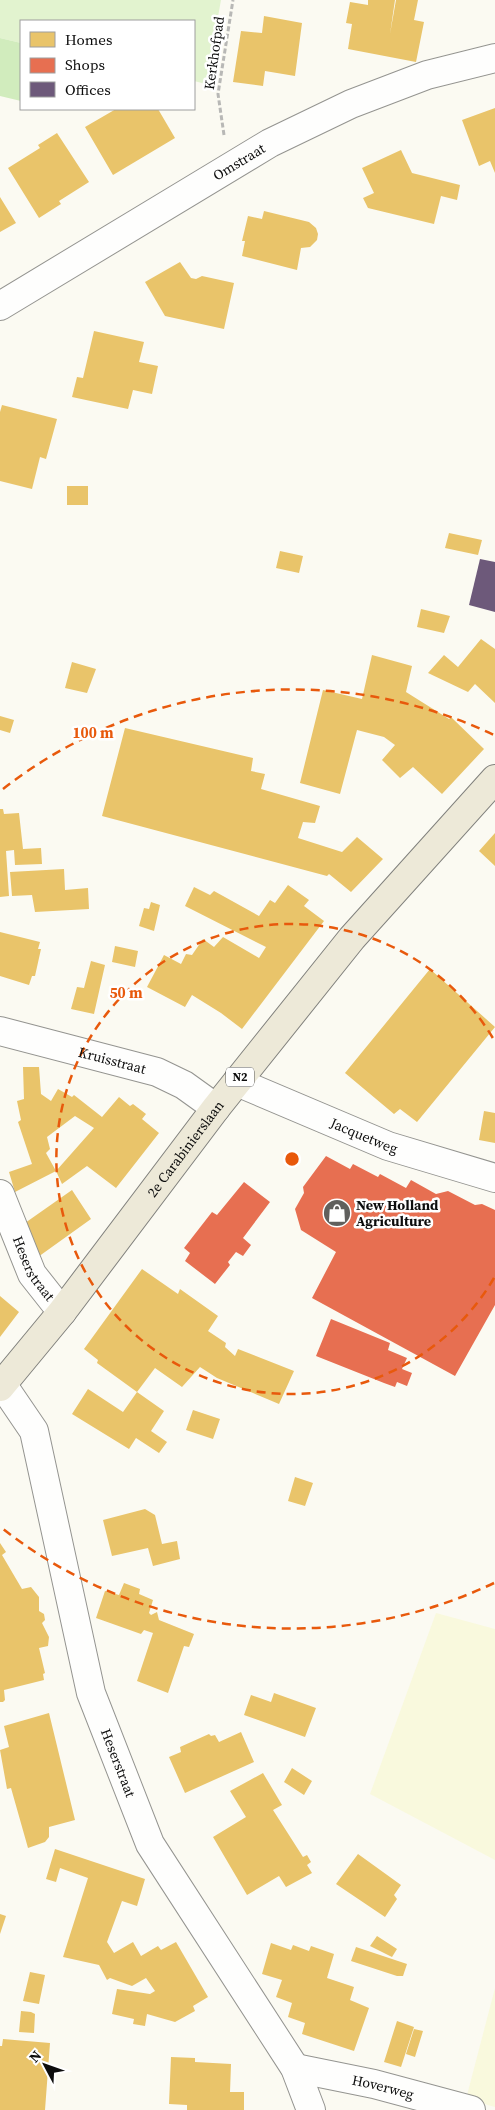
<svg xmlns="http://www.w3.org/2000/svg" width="495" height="2110" viewBox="0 0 495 2110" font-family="'Source Serif 4',serif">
<rect width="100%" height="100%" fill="#fbfaf2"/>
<path fill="#f9f9dd" d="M436 1613 495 1629V1860L370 1794Z
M495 1988V2107L466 2099Z"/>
<path fill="#e2f3cf" d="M0 0H221L206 84 194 81V21H21V43L0 38Z"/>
<path fill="#d1ecbd" d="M0 38 21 43V101L0 96Z"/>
<path fill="#e9c46a" d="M368 0H395L390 34 396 0H418L414 20 424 22 416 62 348 49 352 24 346 23 350 2 368 5Z
M264 16 302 23 295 76 265 71 263 86 233 82 241 31 262 33Z
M495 108V173L490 161 479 166 462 120Z
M116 109H158L175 138 113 175 85 127Z
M57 133 89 182 59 201 61 204 39 218 8 168 40 148 38 145Z
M401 150 412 173 460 185 457 200 441 196 434 224 368 208 363 198 374 193 362 168Z
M0 197 16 223 0 232Z
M264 211 309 222 316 228 318 234 317 240 310 247 301 248 297 270 242 256 245 241H242L248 216 262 219Z
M180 262 191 278 196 279 202 276 234 283 224 329 165 316 145 282Z
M94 331 144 342 139 362 158 366 152 394 133 390 128 409 72 397 77 377 83 378Z
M2 405 57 419 46 459 40 457 32 489 0 481V412Z
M67 486H88V505H67Z
M449 533 482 540 478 555 445 548Z
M280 551 303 556 299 573 276 568Z
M421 609 450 616 444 633 417 627Z
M481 639 495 649V703L475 684 468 692 428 673 444 655 458 667Z
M372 655 412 666 406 692 449 719 451 717 484 749 442 794 413 767 400 778 382 760 395 745 384 737 357 730 340 794 300 783 323 690 362 699Z
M72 662 96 669 87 693 65 688Z
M0 716 14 720 10 733 0 730Z
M125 728 253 758 251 771 265 774 261 789 320 806 315 823 303 822 298 838 342 852 357 837 383 859 351 892 329 874 327 876 102 816Z
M0 809H3L4 814 19 813 23 849 41 848 42 864 15 865 14 850 6 851 9 896 0 897Z
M495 833V866L479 851Z
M64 869 65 890 88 888 89 909 35 912 32 895 12 896 10 872Z
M288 885 309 900 304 906 324 921 242 1029 221 1013 192 995 185 1007 147 987 164 955 181 964 186 954 192 955 203 939 214 947 223 937 259 958 266 947 185 906 194 887 210 895 214 891 259 916 270 900 275 903Z
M151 902 160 905 154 931 139 926 144 908 149 909Z
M0 932 40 942 38 949H41L35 976H32L29 985 0 976Z
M115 946 138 951 135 967 112 962Z
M91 961 105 965 94 1014 71 1009 77 987 84 988Z
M430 969 495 1027 417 1122 400 1109 394 1114 345 1073Z
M23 1067H39L41 1094 51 1101 58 1089 72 1097 74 1095 102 1117 119 1097 130 1106 133 1104 146 1114 142 1119 159 1133 116 1188 87 1166 62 1184 56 1171 94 1128 75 1116 47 1137 50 1149 46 1153 56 1171 15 1192 9 1172 32 1164 18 1122 21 1120 17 1101 24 1099Z
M484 1111 495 1113V1143L479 1140Z
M72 1190 91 1219 38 1257 25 1223Z
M142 1269 178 1294 180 1289 218 1316 208 1331 226 1343 225 1347 235 1356 238 1349 294 1371 279 1404 217 1378 200 1367 182 1387 155 1368 137 1392 164 1411 151 1431 167 1442 159 1453 136 1438 129 1449 72 1414 88 1389 123 1412 137 1392 97 1363 98 1360 84 1349Z
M0 1296 19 1312 0 1337Z
M193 1410 220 1419 213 1439 186 1430Z
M295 1477 313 1483 305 1506 288 1501Z
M145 1509 155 1515 162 1544 177 1541 180 1559 153 1566 148 1548 112 1556 103 1520Z
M0 1543 6 1552 2 1555 22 1589 31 1587 39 1597V1611L44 1614 45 1620 42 1623 49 1637 48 1646 39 1648 45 1673 43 1674 44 1680 4 1690 5 1700 3 1702H0Z
M124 1583 140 1589 139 1594 153 1600 149 1613 151 1615 157 1612 159 1620 194 1634 189 1647 184 1646 168 1693 137 1681 153 1633 144 1630 141 1634 96 1618 105 1591 119 1595Z
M274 1693 316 1708 305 1737 244 1715 251 1695 271 1702Z
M49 1713 75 1820 49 1827V1837L45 1842 28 1848 11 1788 7 1789 0 1750 9 1747 4 1726Z
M241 1732 254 1762 185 1793 169 1757 181 1752 180 1747 209 1734 211 1736 215 1735 219 1742Z
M292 1768 312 1781 304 1795 284 1782Z
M263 1773 282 1805 273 1810 303 1857 307 1855 311 1862 307 1865 312 1873 286 1887 279 1876 247 1895 213 1837 246 1817 230 1791Z
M55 1849 145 1879 137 1906 122 1901 107 1942 114 1953 133 1942 141 1956 158 1946 161 1950 176 1942 208 1997 193 2006 195 2011 175 2022 147 2014 145 2026 133 2024 134 2019 112 2014 117 1989 150 1994 155 1991 146 1978 132 1986 110 1978 107 1980 99 1965 63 1957 88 1878 60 1868 56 1882 46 1879Z
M358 1854 401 1885 394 1895 397 1899 385 1917 336 1884Z
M0 1914 6 1916 0 1934Z
M377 1936 397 1949 392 1957 370 1946Z
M271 1943 291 1950 293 1945 309 1951 311 1946 334 1954 327 1978 354 1987 350 2000 369 2008 354 2051 302 2034 305 2023 288 2017 292 2003 276 1997 282 1980 262 1974Z
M356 1947 407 1964 403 1976H397L351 1961Z
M30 1972 45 1975 39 2004 23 2001Z
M21 2011 31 2012 35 2014 34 2033 19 2032Z
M397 2021 414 2027 401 2067 384 2062Z
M414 2029 423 2031 415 2057 406 2054Z
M3 2039 50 2043 45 2110H0V2046H2Z
M171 2057 195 2058V2062L231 2064 230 2092H244V2110H187V2105L169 2104Z"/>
<path fill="#e76f51" d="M326 1156 350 1169 353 1164 378 1177 380 1174 406 1188 411 1180 436 1194 448 1191 475 1205 482 1204 495 1210V1305L455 1376 312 1298 336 1252 301 1230 295 1209 304 1193 303 1187Z
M244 1182 270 1202 243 1238 251 1245 243 1256 236 1252 228 1262 230 1265 215 1284 185 1261 190 1253 184 1248 212 1212 217 1215Z
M331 1319 390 1343 388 1350 407 1358 402 1369 412 1373 407 1386 397 1382 395 1387 384 1383 316 1356Z"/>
<path fill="#6d597a" d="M480 559 495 562V612L469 605Z"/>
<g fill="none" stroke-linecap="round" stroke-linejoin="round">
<defs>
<g id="minor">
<path id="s1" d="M0 306 270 143 351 104 427 75 495 58"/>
<path id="s2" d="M0 1031 157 1072 184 1085 216 1108"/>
<path id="s3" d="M237 1082 388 1146 495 1178"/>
<path id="s4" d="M0 1194 32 1274 62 1312"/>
<path id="s5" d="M2 1384 34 1431 91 1693 150 1844 295 2068 311 2110"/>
<path id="s6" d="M295 2068 374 2084 471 2110"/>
</g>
<g id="primary">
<path id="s7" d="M0 1387 62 1312 216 1108 352 938 495 779"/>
</g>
</defs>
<use href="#minor" stroke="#949490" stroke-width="30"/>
<use href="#primary" stroke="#81817d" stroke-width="30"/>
<path stroke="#b8b8b6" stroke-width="3" stroke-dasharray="5 2.5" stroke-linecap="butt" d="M224 135 218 94 233 0"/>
<use href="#minor" stroke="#fefefd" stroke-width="28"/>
<use href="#primary" stroke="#ede9d8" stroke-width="28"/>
</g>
<g fill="none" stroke="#e8590c" stroke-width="2.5" stroke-dasharray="9 6">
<path d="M494 1278A235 235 0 1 1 494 1040"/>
<path d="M494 1583A470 470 0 0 1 3 1529M3 789A470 470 0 0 1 494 735"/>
</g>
<defs>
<symbol id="shop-disc" viewBox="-11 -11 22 22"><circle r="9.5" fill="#60605d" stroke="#fff"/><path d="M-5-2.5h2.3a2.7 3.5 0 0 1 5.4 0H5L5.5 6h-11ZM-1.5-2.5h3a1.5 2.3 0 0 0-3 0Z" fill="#fff"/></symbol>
</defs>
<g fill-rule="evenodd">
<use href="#shop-disc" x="321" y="1197" width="32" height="32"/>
</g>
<g text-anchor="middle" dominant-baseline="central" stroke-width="5" stroke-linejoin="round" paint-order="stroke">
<rect fill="#fff" stroke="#565656" stroke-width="1" x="226" y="1067.5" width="28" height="19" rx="4"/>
<g font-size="12" font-weight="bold" fill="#0d0d0d">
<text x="240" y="1077">N2</text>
</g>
<g font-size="14" fill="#0d0d0d" stroke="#fff">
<text transform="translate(214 53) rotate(-82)">Kerkhofpad</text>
<text stroke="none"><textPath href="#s1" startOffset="279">Omstraat</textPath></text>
<text stroke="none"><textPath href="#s2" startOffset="116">Kruisstraat</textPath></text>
<text stroke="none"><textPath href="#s3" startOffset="138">Jacquetweg</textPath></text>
<text stroke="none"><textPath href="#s7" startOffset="302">2e Carabinierslaan</textPath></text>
<text stroke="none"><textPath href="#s4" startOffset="82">Heserstraat</textPath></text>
<text stroke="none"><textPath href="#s5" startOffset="400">Heserstraat</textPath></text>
<text stroke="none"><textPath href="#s6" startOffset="90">Hoverweg</textPath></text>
</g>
<g font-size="14" font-weight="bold" fill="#0d0d0d" stroke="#fff" text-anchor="start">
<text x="356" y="1205">New Holland<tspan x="356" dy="16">Agriculture</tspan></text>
</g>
</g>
<circle cx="292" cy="1159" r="8" fill="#e8590c" stroke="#fff" stroke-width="2.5"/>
<g font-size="15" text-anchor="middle" font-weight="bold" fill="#e8590c" stroke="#fff" stroke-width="5" stroke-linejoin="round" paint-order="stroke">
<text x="93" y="738">100 m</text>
<text x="126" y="998">50 m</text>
</g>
<rect x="20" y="20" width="175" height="90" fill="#ffffff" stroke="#9e9e9e"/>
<rect x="30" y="32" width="25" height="15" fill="#e9c46a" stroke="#9e9e9e"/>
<text x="65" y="45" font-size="15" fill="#0d0d0d">Homes</text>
<rect x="30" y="58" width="25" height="15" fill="#e76f51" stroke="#9e9e9e"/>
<text x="65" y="70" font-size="15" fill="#0d0d0d">Shops</text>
<rect x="30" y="82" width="25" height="15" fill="#6d597a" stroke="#9e9e9e"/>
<text x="65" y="95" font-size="15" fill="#0d0d0d">Offices</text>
<g transform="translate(45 2065) rotate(311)" stroke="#ffffff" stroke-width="4" paint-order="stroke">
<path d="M0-4L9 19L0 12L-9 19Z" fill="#0d0d0d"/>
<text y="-8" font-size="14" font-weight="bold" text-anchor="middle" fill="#0d0d0d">N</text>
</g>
</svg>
